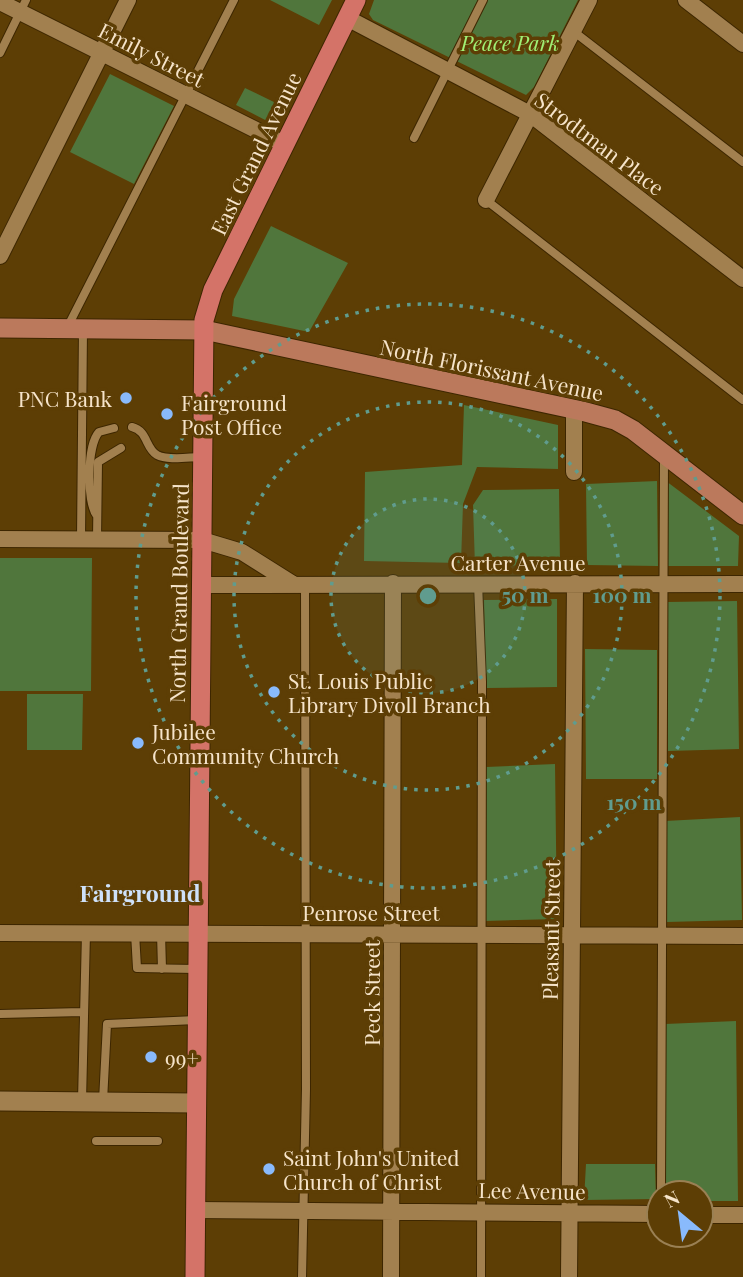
<svg xmlns="http://www.w3.org/2000/svg" width="743" height="1277" viewBox="0 0 743 1277" font-family="'Playfair Display',serif">
<rect width="100%" height="100%" fill="#5d3e05"/>
<path fill="#50763c" d="M270 0H332L319 25Z
M374 0H578L534 87 526 95 373 20 369 14Z
M110 74 174 106 134 184 70 152Z
M245 88 278 104 269 122 236 105Z
M271 226 348 263 309 332 232 316 234 299Z
M464 405 558 425V469L477 467 463 504 461 563 364 561 365 472 462 465Z
M657 481 658 566 587 565 586 484Z
M666 481 739 536 738 566H668Z
M559 489 560 565 475 566 473 505 483 490Z
M0 558H92L91 691H0Z
M557 599V687L486 688 484 600Z
M737 601 739 749 668 751 667 602Z
M585 649 657 650V779H586Z
M27 694H83L82 750H27Z
M555 764 557 919 485 921 486 767Z
M740 817 742 920 667 922 665 821Z
M736 1021 738 1201H701V1193H665V1024Z
M586 1164H655L656 1199 584 1200Z"/>
<g fill="none" stroke-linecap="round" stroke-linejoin="round">
<defs>
<path id="service" d="M573 31 743 162
M0 53 26 0
M414 138 483 0
M486 200 743 400
M67 328 234 0
M132 427C148 431 145 448 157 455 168 461 189 457 202 457
M97 516C86 502 87 445 99 432L114 428
M81 539 83 329
M97 539 98 462 121 448
M478 583 482 682 481 1277
M135 933 137 968 196 969
M161 933 162 969
M0 1014 82 1012
M82 1101 86 933
M103 1101 107 1024 196 1020
M96 1141H158
M661 1193 664 458
M302 1277 306 1089 305 584"/>
<path id="minor" d="M686 0 743 44
M0 2 284 144
M347 18 530 114 743 279
M486 200 589 0
M0 256 128 0
M574 472V409
M0 539 202 540 242 552 293 584
M201 585 743 584
M0 933 743 936
M195 1210 659 1214
M701 1215H743
M391 1277 393 583
M569 1277 575 583"/>
<path id="tertiary" d="M0 1101 195 1103"/>
<path id="secondary" d="M0 328 204 330 582 411 615 420 633 430 743 515"/>
<path id="primary" d="M195 1277 204 320 213 290 356 0"/>
</defs>
<use href="#service" stroke="#3d2600" stroke-width="10"/>
<use href="#minor" stroke="#3d2600" stroke-width="18"/>
<use href="#tertiary" stroke="#3d2600" stroke-width="21"/>
<use href="#secondary" stroke="#3d2600" stroke-width="21"/>
<use href="#primary" stroke="#3d2600" stroke-width="21"/>
<use href="#service" stroke="#a2804f" stroke-width="8"/>
<use href="#minor" stroke="#a2804f" stroke-width="16"/>
<use href="#tertiary" stroke="#a2804f" stroke-width="19"/>
<use href="#secondary" stroke="#bb795c" stroke-width="19"/>
<use href="#primary" stroke="#d47368" stroke-width="19"/>
</g>
<circle cx="428" cy="596" r="97" fill="#609c8e" fill-opacity=".12"/>
<g fill="none" stroke="#609c8e" stroke-width="3.5" stroke-dasharray="3.5 7">
<circle cx="428" cy="596" r="97"/>
<circle cx="428" cy="596" r="194"/>
<circle cx="428" cy="596" r="292"/>
</g>
<g fill="#89bafc" stroke="#5d3e05" stroke-width="2.5">
<circle cx="126" cy="398" r="7"/>
<circle cx="167" cy="414" r="7"/>
<circle cx="274" cy="692" r="7"/>
<circle cx="138" cy="743" r="7"/>
<circle cx="151" cy="1057" r="7"/>
<circle cx="269" cy="1169" r="7"/>
</g>
<g text-anchor="middle" dominant-baseline="central" stroke-width="7" stroke-linejoin="round" paint-order="stroke">
<g font-size="21" font-style="italic" fill="#a0f075" stroke="#5d3e05">
<text x="510" y="42">Peace Park</text>
</g>
<g font-size="21" fill="#f6e4ca" stroke="#5d3e05">
<text transform="translate(152 54) rotate(27)">Emily Street</text>
<text transform="translate(600 143) rotate(37)">Strodtman Place</text>
<text transform="translate(255 153) rotate(-64)">East Grand Avenue</text>
<text transform="translate(492 369) rotate(12)">North Florissant Avenue</text>
<text x="518" y="562">Carter Avenue</text>
<text transform="translate(178 593) rotate(-89)">North Grand Boulevard</text>
<text x="371" y="912">Penrose Street</text>
<text transform="translate(550 930) rotate(-89)">Pleasant Street</text>
<text transform="translate(371 993) rotate(-90)">Peck Street</text>
<text transform="translate(532 1190) rotate(1)">Lee Avenue</text>
</g>
<g font-size="21" fill="#f6e4ca" stroke="#5d3e05" text-anchor="start">
<text x="112" y="398" text-anchor="end">PNC Bank</text>
<text x="181" y="402">Fairground<tspan x="181" dy="24">Post Office</tspan></text>
<text x="288" y="680">St. Louis Public<tspan x="288" dy="24">Library Divoll Branch</tspan></text>
<text x="152" y="731">Jubilee<tspan x="152" dy="24">Community Church</tspan></text>
<text x="165" y="1057">99+</text>
<text x="283" y="1157">Saint John's United<tspan x="283" dy="24">Church of Christ</tspan></text>
</g>
<g font-size="23" font-weight="bold" fill="#cee1fa" stroke="#5d3e05">
<text x="140" y="892">Fairground</text>
</g>
</g>
<circle cx="428" cy="596" r="10" fill="#609c8e" stroke="#5d3e05" stroke-width="3.5"/>
<g font-size="21" text-anchor="middle" font-weight="bold" fill="#609c8e" stroke="#5d3e05" stroke-width="7" stroke-linejoin="round" paint-order="stroke">
<text x="525" y="603">50 m</text>
<text x="622" y="603">100 m</text>
<text x="634" y="810">150 m</text>
</g>
<g transform="translate(680 1214) rotate(331)"><circle r="33" fill="#5d3e05" stroke="#9a8054" stroke-width="2"/>
<path d="M0-5L12 26L0 18L-12 26Z" fill="#89bafc"/>
<text y="-10" font-size="19" font-weight="bold" text-anchor="middle" fill="#f6e4ca">N</text>
</g>
</svg>
